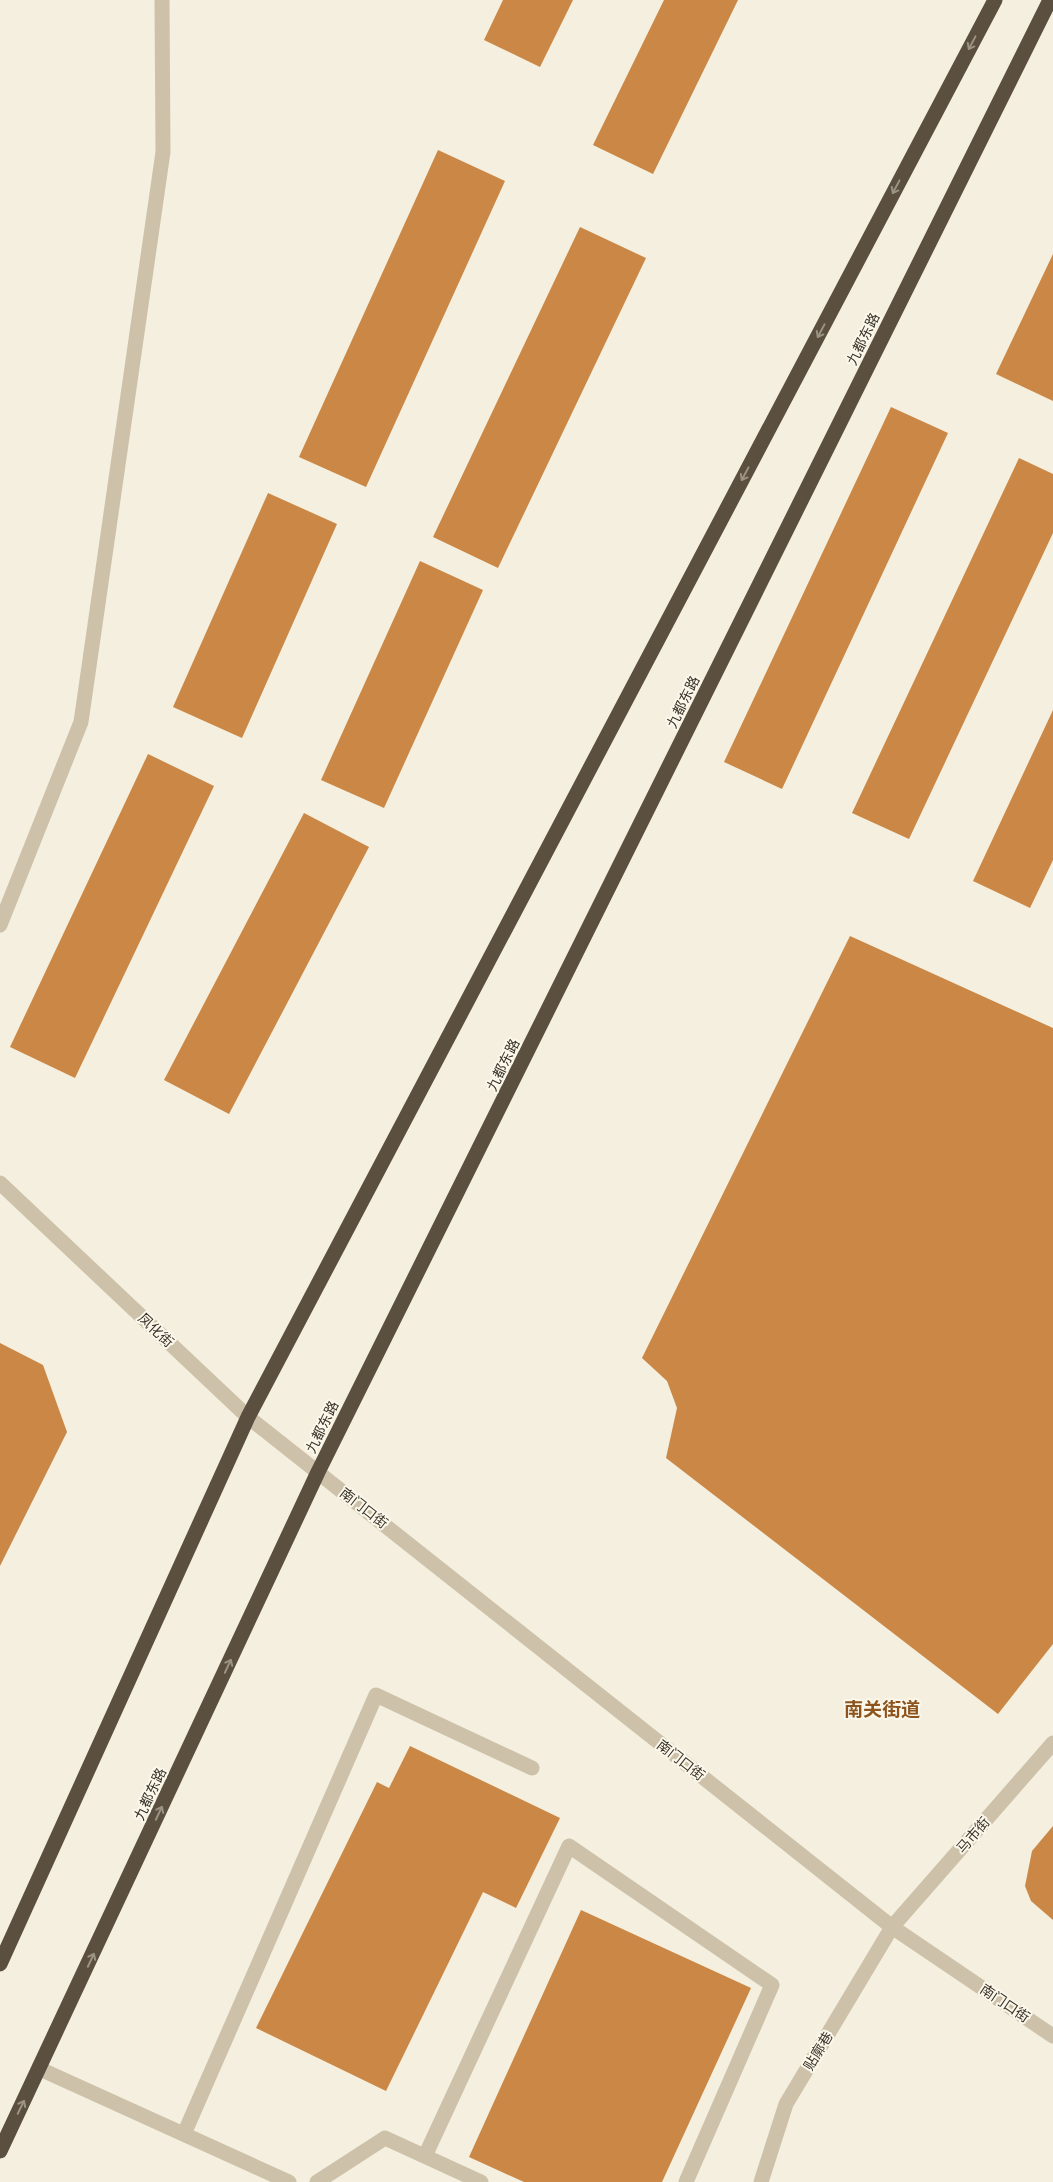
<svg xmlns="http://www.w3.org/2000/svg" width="1053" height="2182" viewBox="0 0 1053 2182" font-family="Montserrat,'Noto Sans SC',sans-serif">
<rect width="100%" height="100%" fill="#f4efde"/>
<path fill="#cb8745" d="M503 0H573L540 67 484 40Z
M664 0H738L653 174 593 145Z
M438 150 505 181 366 487 299 457Z
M580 227 646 258 498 568 433 537Z
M1053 254V401L996 374Z
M891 407 948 433 782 789 724 762Z
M1019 458 1053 474V533L909 839 852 813Z
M268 493 337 524 242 738 173 707Z
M420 561 483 590 384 808 321 780Z
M1053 710V860L1030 908 973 881Z
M148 754 214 786 75 1078 10 1047Z
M304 813 369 847 229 1114 164 1080Z
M850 936 1053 1028V1644L998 1714 666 1458 677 1408 667 1381 642 1358Z
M0 1343 43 1365 67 1432 0 1566Z
M410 1746 560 1818 516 1908 483 1892 386 2091 256 2028 377 1782 389 1788Z
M1053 1826V1920L1031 1901 1025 1886 1032 1851Z
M581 1910 751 1988 662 2182H524L469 2157Z"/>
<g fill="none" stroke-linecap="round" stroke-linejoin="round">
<path stroke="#cdc2a9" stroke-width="15" d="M0 925 81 722 163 152 162 0
M0 1183 248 1417 892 1927 1053 2036
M40 2069 289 2182
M184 2134 376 1695 532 1768
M425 2156 569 1846 772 1985 686 2182
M317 2182 385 2138 481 2182
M761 2182 786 2104 892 1927 1053 1743"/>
<path stroke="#5b4f40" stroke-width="15" d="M0 1964 248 1417 995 0
M0 2151 318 1472 1050 0"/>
</g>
<defs><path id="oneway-shaft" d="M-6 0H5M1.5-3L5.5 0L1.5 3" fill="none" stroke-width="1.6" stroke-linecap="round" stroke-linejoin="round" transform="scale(1.25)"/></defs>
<g stroke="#9b9384">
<use href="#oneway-shaft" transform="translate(972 43) rotate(118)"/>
<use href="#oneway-shaft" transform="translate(896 187) rotate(118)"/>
<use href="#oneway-shaft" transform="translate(821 331) rotate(118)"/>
<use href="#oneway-shaft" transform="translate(745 474) rotate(118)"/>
<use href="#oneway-shaft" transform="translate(228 1666) rotate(-65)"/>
<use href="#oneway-shaft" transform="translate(159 1813) rotate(-65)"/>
<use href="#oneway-shaft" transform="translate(91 1960) rotate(-65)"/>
<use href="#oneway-shaft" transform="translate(21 2107) rotate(-64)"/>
</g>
<g text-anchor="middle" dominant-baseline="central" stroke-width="4" stroke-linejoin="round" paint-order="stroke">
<g font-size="14" fill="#3a3229" stroke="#fbf8eb">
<text transform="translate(863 339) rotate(-64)">九都东路</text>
<text transform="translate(683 702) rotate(-64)">九都东路</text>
<text transform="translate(503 1065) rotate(-64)">九都东路</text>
<text transform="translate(156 1330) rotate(43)">凤化街</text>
<text transform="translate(322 1427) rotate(-64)">九都东路</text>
<text transform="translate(364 1508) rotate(38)">南门口街</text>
<text transform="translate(681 1760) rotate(38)">南门口街</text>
<text transform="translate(150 1794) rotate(-65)">九都东路</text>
<text transform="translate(973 1835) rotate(-49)">马市街</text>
<text transform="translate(1005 2003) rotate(34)">南门口街</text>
<text transform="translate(818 2051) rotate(-59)">贴廓巷</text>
</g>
<g font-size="19" font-weight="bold" fill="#8d541e" stroke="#fbf8eb">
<text x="882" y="1709">南关街道</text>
</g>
</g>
</svg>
